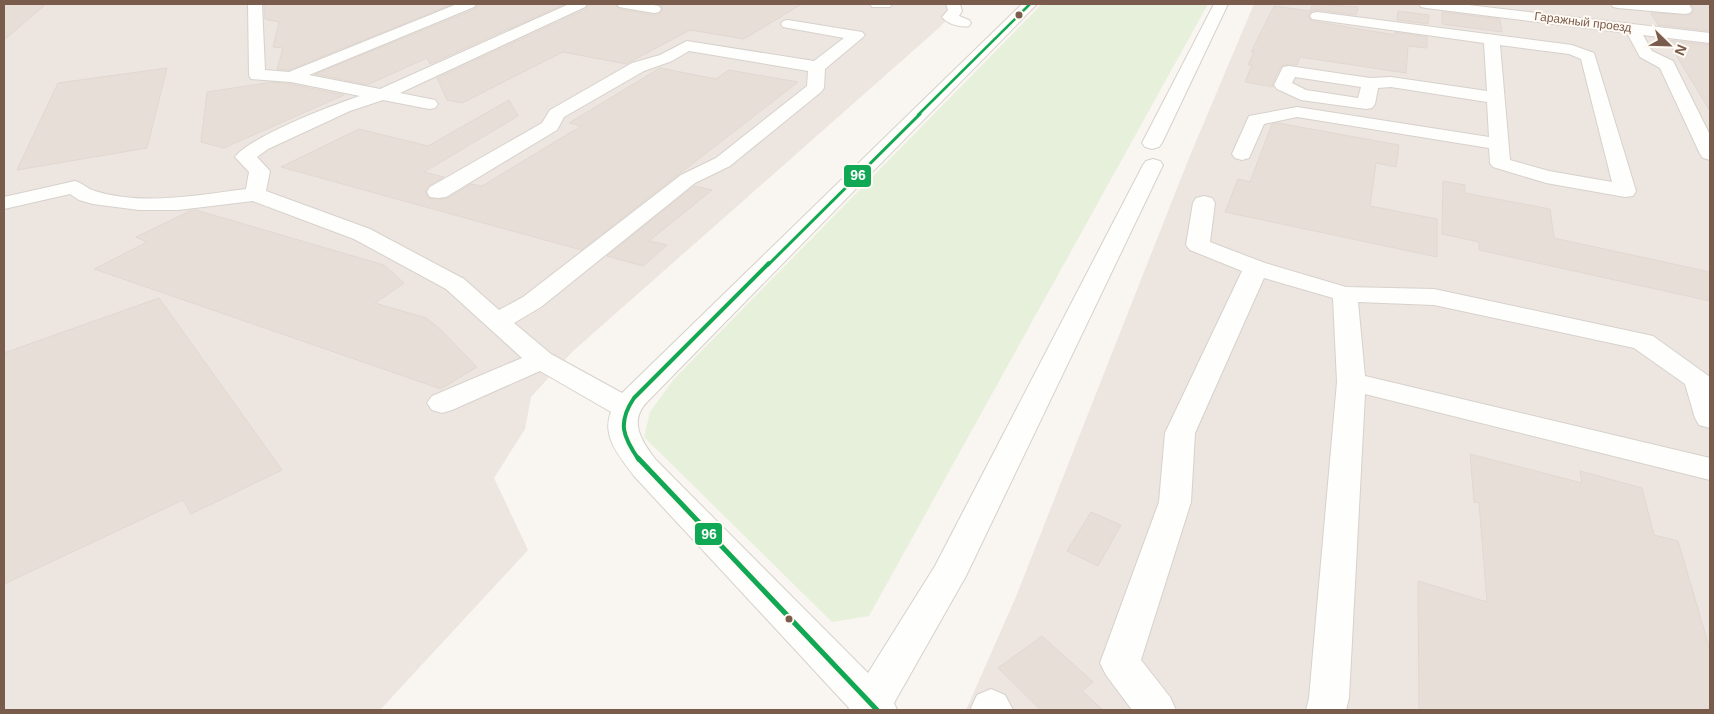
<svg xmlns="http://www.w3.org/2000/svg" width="1714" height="714" viewBox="0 0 1714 714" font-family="Arial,sans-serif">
<rect width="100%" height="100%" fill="#f9f5f0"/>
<path fill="#ede5e0" d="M4 4H961L940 27 572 352 531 397 525 429 494 478 528 550 380 710H4Z
M1254 4H1710V710H966L1015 599 1189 158Z"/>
<path fill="#e7f0db" d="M1042 4H1208L869 616 832 622 644 437 650 412 674 379Z"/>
<path fill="#e6ded7" stroke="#e2d8d2" d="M4 4H46L4 40Z
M264 4H453L289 70 277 69 283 48 273 47 279 22 265 19Z
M478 4H565L430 64 427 58 367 85 315 74 475 9Z
M589 4H615L619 9 654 15 659 14 663 10 661 5 657 4H802L744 39 690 30 626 64 563 52 462 103 447 100 437 78 586 9Z
M1313 4 1358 7 1356 15 1317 10 1312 11 1308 17 1312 21 1395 35V32L1427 37V48L1408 46 1406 73 1300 57 1297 65 1289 64 1281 66 1272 84 1273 87 1245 82 1252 65H1248L1254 52H1251L1274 6 1310 11Z
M1691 4H1710V31L1658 25 1651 13 1690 15 1694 9Z
M1398 11 1429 15 1428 24 1397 20Z
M1442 12 1500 19 1502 32 1442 24Z
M1667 40 1710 45V111Z
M167 68 147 148 17 170 58 83Z
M660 68 716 79 729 70 798 82 581 250 281 167 359 129 428 146 509 100 518 116 424 172 444 177 428 186 425 191 428 198 446 199 471 184 482 186 581 126 569 123Z
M272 82 291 84 344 95 224 148 201 142 207 92Z
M1278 123 1399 145 1396 167 1376 163 1370 206 1437 219V257L1225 212 1238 179 1250 182 1272 124Z
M1443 181 1465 185V193L1550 209 1554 238 1710 272V301L1479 250V242L1442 234Z
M694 186 712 190 649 241 667 245 643 266 607 256Z
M192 210H196L384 265 404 283 375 303 426 318 440 329 477 367 441 389 94 269 147 242 136 237Z
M159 298 282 470 191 514 183 500 4 584V353Z
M1470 454 1582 483 1580 471 1642 488 1654 535 1678 541 1710 650V710H1419L1418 581 1487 602 1479 503 1474 502Z
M1091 512 1121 525 1098 566 1067 551Z
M1042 636 1093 682 1082 691 1103 710H1041L998 668Z"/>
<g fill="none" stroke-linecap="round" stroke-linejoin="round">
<defs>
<path id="minor" d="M248 4H262L265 70 289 72 457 4H476L474 7 309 75 380 89 569 4H587L585 7 400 93 435 100 438 104 435 108 429 109 383 100 350 111 268 149 257 157 270 171 266 191 370 229 464 279 499 310 523 297 681 175 716 158 807 86 808 71 689 51 672 61 644 71 564 117 557 130 446 197 438 198 430 197 427 192 430 187 542 123 550 110 632 63 660 55 687 41 814 61 844 38 783 27 781 24 783 21 788 20 862 32 865 35 862 38 825 69 824 88 821 92 730 166 695 183 541 307 514 323 551 354 622 393 1022 4H1037L647 402C628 422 642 442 656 460L868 673 935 566 1143 165 1146 161 1153 159 1160 161 1163 165 966 576 894 703 897 710H848L849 708 634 476C620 457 601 436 611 412L540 371 452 410 442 413 432 410 427 403 432 396 522 358 446 289 354 239 253 201 178 210H139L93 204 79 200 70 194 4 209V197L75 181C83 183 87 189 95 191 142 206 198 195 246 189L249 172 235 157C249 137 335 104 360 96L291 82 251 79 249 75Z
M617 4H648L659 6 661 9 659 12 654 13 619 7Z
M870 4H892L890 7H872Z
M946 4H960L962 11 959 16 969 20 971 23 969 26C961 28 947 24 942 17L948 10Z
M1214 4H1228L1162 143 1159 147 1152 149 1145 147 1142 143Z
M1419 4H1460L1710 33V43L1643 35 1652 51 1673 61 1710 135V160L1703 158 1700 154 1660 68 1640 57 1627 33 1426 8 1421 7Z
M1611 4H1689L1692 10 1690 13 1685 14 1618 8 1613 7Z
M1317 12 1572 45 1594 53 1636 191 1633 196 1625 197 1546 183 1493 167 1490 163 1489 148 1297 117 1264 124 1249 158 1242 160 1235 158 1232 154 1249 116 1297 107 1489 137 1487 102 1391 87 1378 88 1375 104 1372 108 1366 109 1301 100 1277 89 1274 85 1283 67 1289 66 1370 78 1391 77 1487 91 1484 43 1312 19 1310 16 1312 13ZM1500 45 1569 54 1581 59 1612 182 1549 171 1510 160ZM1295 77 1361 87 1358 98 1306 90 1292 83Z
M1204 196 1212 198 1215 203 1210 242 1265 263 1346 287 1434 289 1653 336 1710 377V428L1699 425 1695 418 1685 384 1634 348 1434 305 1358 302 1365 376 1710 458V480L1365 394 1349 698 1346 710H1306L1309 698 1337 382 1333 298 1264 278 1195 433 1191 502 1141 660 1170 697 1176 710H1132L1106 675 1100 663 1159 502 1165 433 1242 271 1190 250 1186 245 1193 203 1196 198Z
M991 689 1005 695 1013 710H972L971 708 977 695Z"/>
</defs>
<use href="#minor" stroke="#d7d1cb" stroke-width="2"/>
<use href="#minor" fill="#fefefd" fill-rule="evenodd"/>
<defs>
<path id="bus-1-far3" d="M918 115 1030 4"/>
<path id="bus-1-far2" d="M768 265 920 114"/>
<path id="bus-1-far1" d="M639 460C623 437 617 423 634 398L769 263"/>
<path id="bus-1" d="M638 458 877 710"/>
</defs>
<use href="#bus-1-far3" stroke="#fffaf3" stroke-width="5"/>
<use href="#bus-1-far2" stroke="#fffaf3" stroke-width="6"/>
<use href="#bus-1-far1" stroke="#fffaf3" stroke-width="8"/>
<use href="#bus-1" stroke="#fffaf3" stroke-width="9"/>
<use href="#bus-1-far3" stroke="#10a855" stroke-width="2.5"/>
<use href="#bus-1-far2" stroke="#10a855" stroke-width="3"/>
<use href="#bus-1-far1" stroke="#10a855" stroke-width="4"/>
<use href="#bus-1" stroke="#10a855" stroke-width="5"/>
</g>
<g fill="#7a5c4d" stroke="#fffaf3" stroke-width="2">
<circle cx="1019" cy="15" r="4.5"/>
<circle cx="789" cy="619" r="4.5"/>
</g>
<g text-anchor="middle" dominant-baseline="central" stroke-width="4" stroke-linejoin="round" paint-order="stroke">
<g font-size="12" fill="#7a5c4d" stroke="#fffaf3">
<text transform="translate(1583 22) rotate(7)">Гаражный проезд</text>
</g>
</g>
<g stroke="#fffaf3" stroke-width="2">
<rect x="843" y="164" width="29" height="24" rx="5" fill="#10a855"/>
<rect x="694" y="522" width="29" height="24" rx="5" fill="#10a855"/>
</g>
<g font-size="14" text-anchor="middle" font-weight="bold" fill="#fff">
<text x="858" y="180">96</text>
<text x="709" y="539">96</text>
</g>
<rect width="1714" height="714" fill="none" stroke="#7a5c4d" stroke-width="10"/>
<g transform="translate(1669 45) rotate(113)" stroke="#fffaf3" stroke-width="4" paint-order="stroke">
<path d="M0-4L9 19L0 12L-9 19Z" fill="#7a5c4d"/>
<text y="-8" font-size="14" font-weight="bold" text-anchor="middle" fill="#7a5c4d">N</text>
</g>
</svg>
